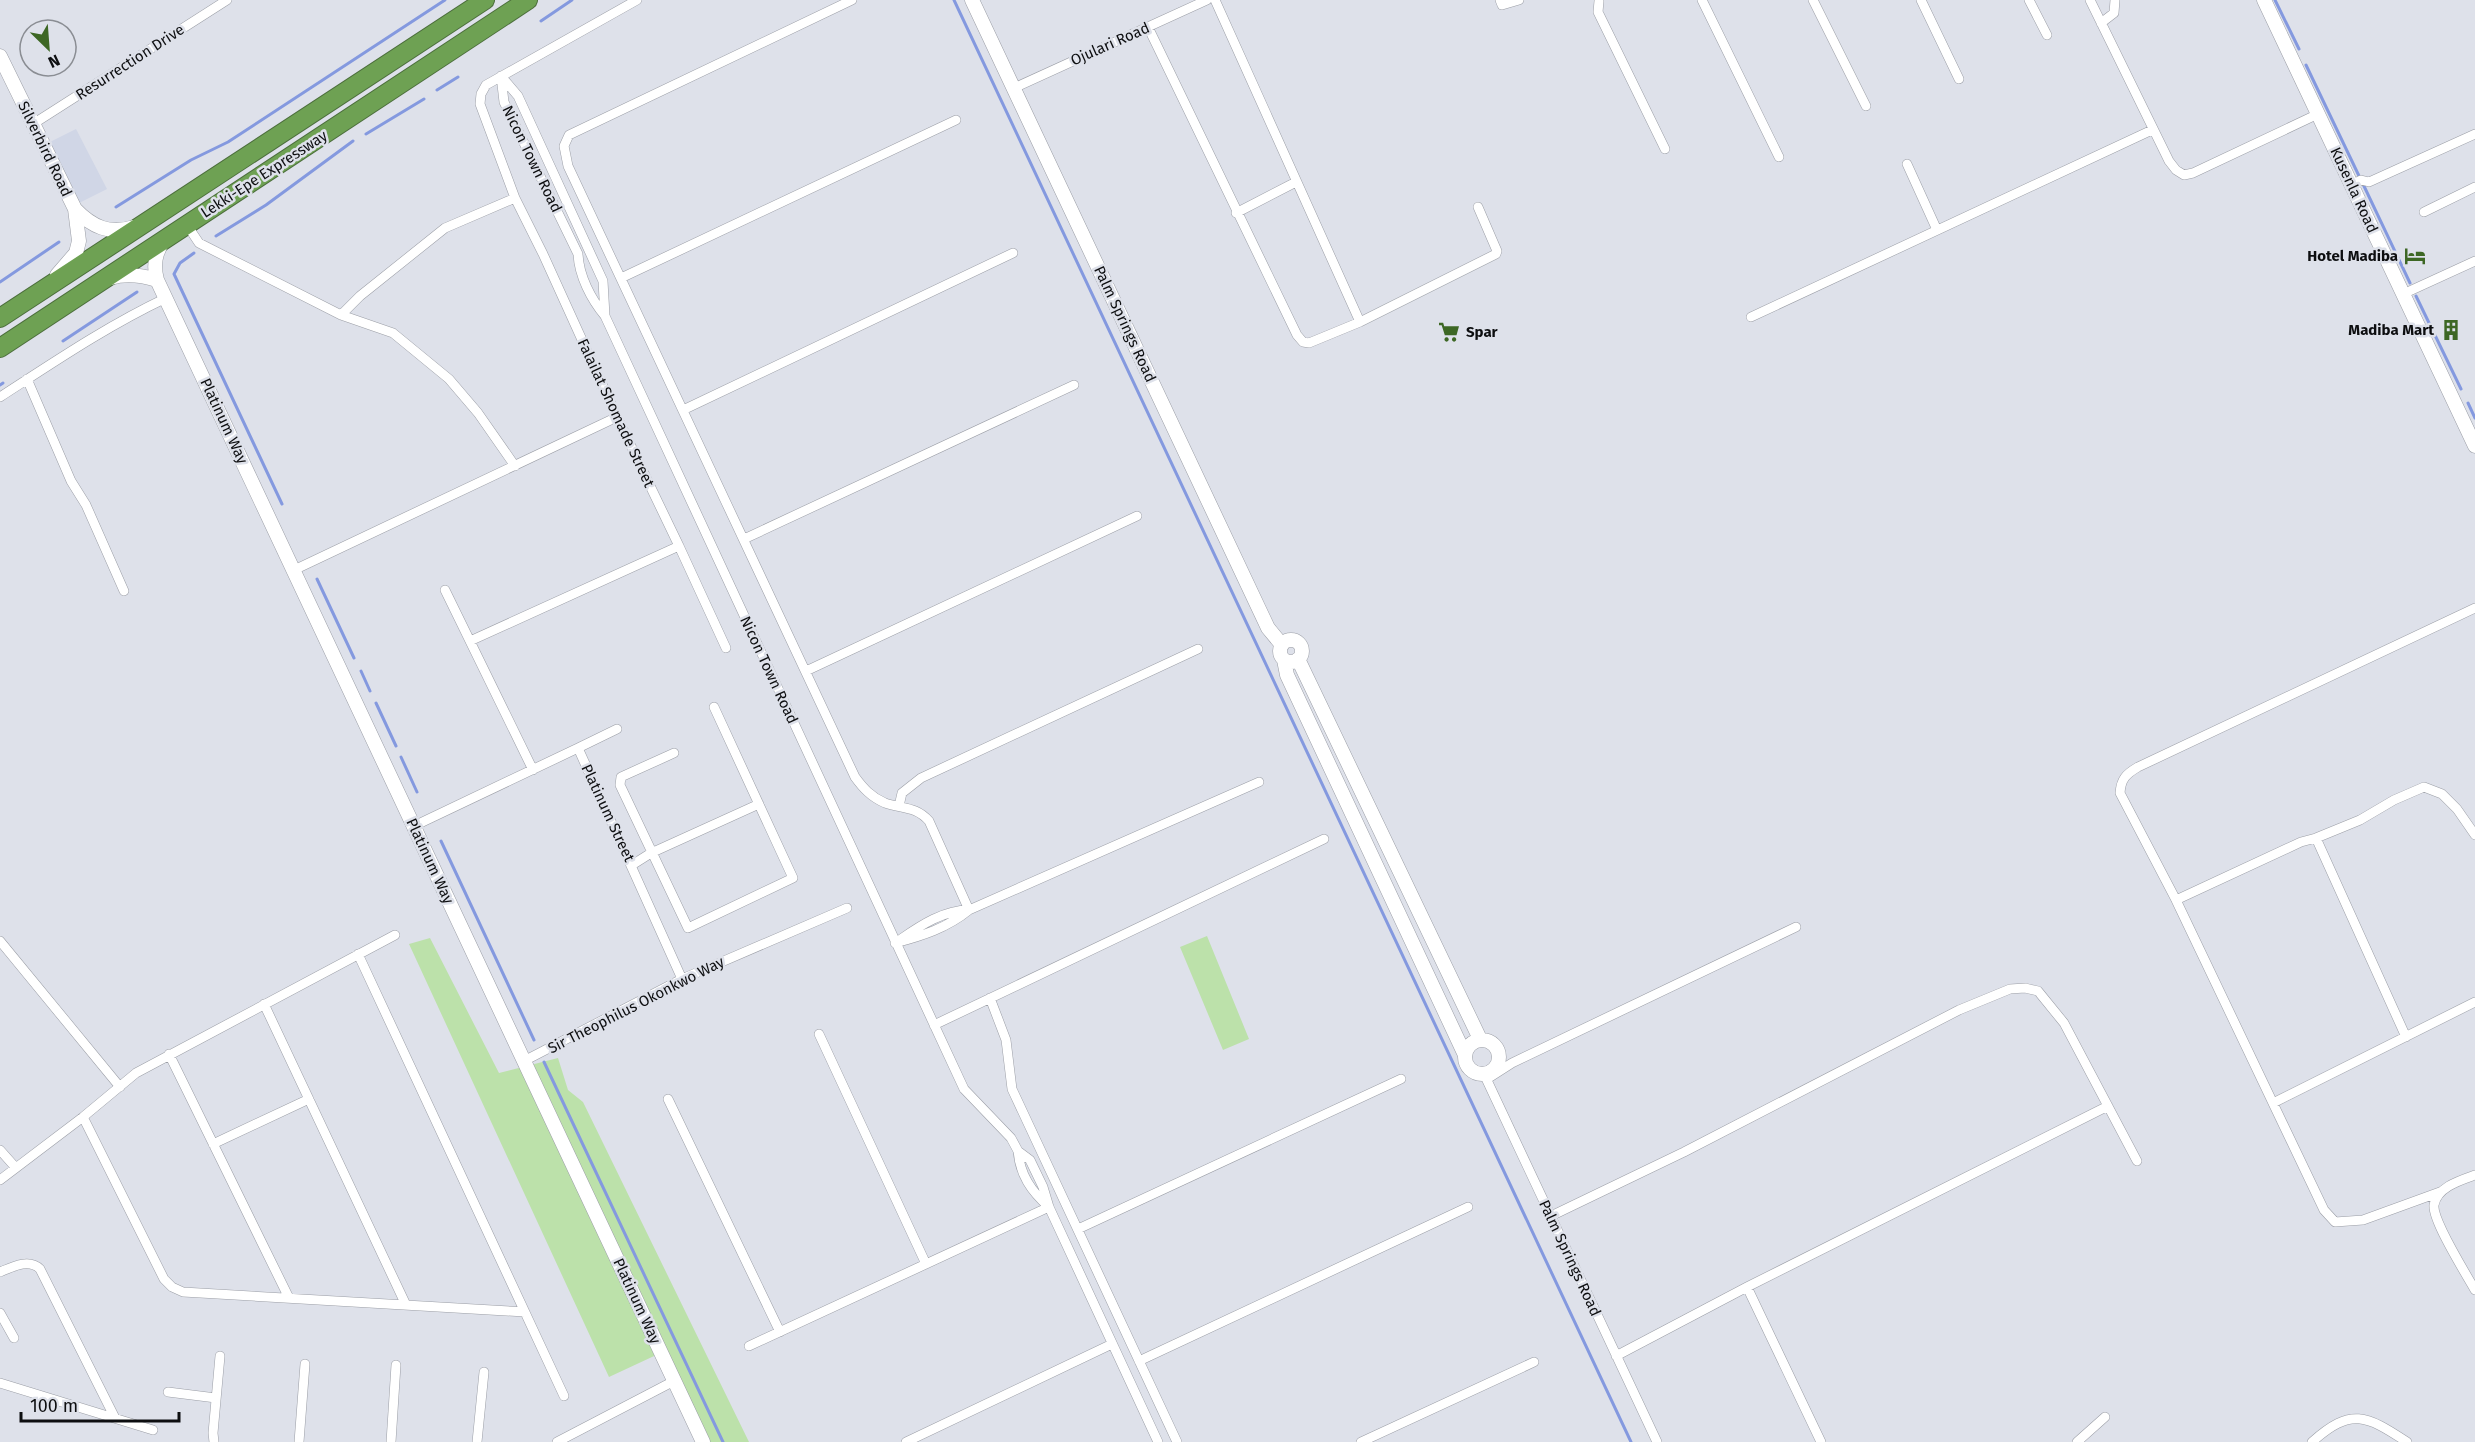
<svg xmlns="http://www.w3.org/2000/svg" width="2475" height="1442" viewBox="0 0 2475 1442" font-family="'Fira Sans',sans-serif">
<rect width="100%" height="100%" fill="#dee1ea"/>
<path fill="#d0d6e6" d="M76 129 107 189 77 204 46 144Z"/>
<path fill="#bce1aa" d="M1207 936 1249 1039 1223 1050 1180 947Z
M430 938 499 1073 558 1058 568 1090 583 1102 749 1442H706L667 1350 609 1377 409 944Z"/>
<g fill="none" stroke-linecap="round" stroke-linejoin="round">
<path stroke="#8499df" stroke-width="3" d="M954 0 1631 1442
M2275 0 2299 49
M541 21 572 0
M2306 65 2360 178
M437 90 458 77
M366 134 424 99
M2363 184 2410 283
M116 207 191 160 228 142 445 0
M216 236 266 205 353 141
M194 253 180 263 174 274 282 504
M0 282 59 242
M2416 296 2461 389
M63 341 137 292
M0 385 3 383
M2468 403 2475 418
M317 579 354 658
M361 671 370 691
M376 703 396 746
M401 757 417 792
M441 841 534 1040
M544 1062 723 1442"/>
<defs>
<path id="street" d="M852 0 569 135 564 146 568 166 855 777C863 788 871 797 885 803 902 809 916 806 929 821L969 910
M1215 0 1360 322 1496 254 1497 251 1478 207
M1500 0 1502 5 1519 0
M1702 0 1779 157
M1813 0 1866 106
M1921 0 1959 79
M2029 0 2047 35
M2090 0 2169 161 2176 170 2184 175 2193 173 2318 114
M1599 1 1598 12 1665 149
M2101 23 2114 13 2115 0
M1148 27 1297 335 1303 342 1309 343 1360 322
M501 76 504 102 578 254C579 276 591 299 605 316L964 1089 1011 1138 1018 1151 1030 1160 1043 1187 1049 1207 1158 1442
M501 76 518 96 603 281 605 316
M1014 88 1207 0
M33 124 227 0
M1907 164 1937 230
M2351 185 2361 180 2369 182 2475 134
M2424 212 2475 187
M1236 213 1296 182
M187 225 199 243 341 315 393 333 449 379 478 413 515 466
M621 278 956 120
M2403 294 2475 261
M341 315 360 296 445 228 515 198
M1751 317 2152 130
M27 379 71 481 86 505 124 591
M0 397C54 362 107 326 166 298
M683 410 1013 253
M744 539 1074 385
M679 546 726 648
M294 570 617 417
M445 590 533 770
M470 641 679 546 617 417 543 254 515 198 480 104 481 94 486 85 637 0
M806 671 1137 516
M578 748 617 729
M674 753 621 777 620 785 688 928 793 878 714 707
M899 806 902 793 921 778 1198 649
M414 826 578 748 682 979
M2316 838 2360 820 2394 800 2424 787 2442 794 2457 809 2475 835
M632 865 651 853 759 804
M2176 900 2301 842 2316 838 2406 1037
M901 939C921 925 944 910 969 910
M0 941 120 1087
M895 943C922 936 947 928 969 910L1259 782
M358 954 564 1396
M990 998 1006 1040 1012 1089 1177 1442
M264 1004 406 1305
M934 1025 1324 839
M819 1034 926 1264
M169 1054 289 1298
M524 1061 682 979 847 908
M1484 1074 1657 1442
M1487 1079 1512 1063 1796 927
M668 1099 780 1332
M2273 1103 2475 1002
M83 1117 164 1279 172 1287 183 1292 525 1312
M213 1144 309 1099
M0 1150 16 1168
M1018 1151C1020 1175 1031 1191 1049 1207
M2475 1175C2461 1180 2437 1187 2434 1205 2432 1220 2466 1274 2475 1290
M0 1180 83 1117 136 1073 395 935
M2440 1192 2363 1220 2335 1222 2324 1210 2176 900 2120 793C2121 779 2126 774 2138 767L2475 608
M1551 1216 1684 1152 1959 1010 2010 989 2025 988 2038 991 2064 1023 2137 1161
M1078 1229 1401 1079
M0 1272C12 1267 29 1258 40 1269L115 1418
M1747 1287 1821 1442
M0 1313 14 1338
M749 1346 1049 1207
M1616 1356 1747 1287 2108 1106
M1139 1361 1468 1207
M0 1383 153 1430
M168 1392 216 1398
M214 1442 213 1433 220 1356
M299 1442 305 1364
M391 1442 396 1365
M477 1442 484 1372
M557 1442 674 1381
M906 1442 1112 1344
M1361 1442 1534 1362
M2077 1442 2105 1417
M2312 1442C2351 1407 2366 1415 2407 1442"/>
<path id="secondary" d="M972 0 1268 628 1282 645
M2264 0 2475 446
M0 56 75 209 79 241 76 253 57 275
M75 209C92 227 110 235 134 227
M164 240C155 253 153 265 157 280L703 1442
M110 278C126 273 141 275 157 280
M1280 651a11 11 0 1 1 22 0a11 11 0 1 1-22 0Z
M1298 659 1480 1039
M1284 660 1287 675 1465 1055
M1465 1057a17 17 0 1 1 34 0a17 17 0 1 1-34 0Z"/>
<path id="highway" d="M0 318 485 0
M0 348 528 0"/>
</defs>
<use href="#street" stroke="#9b9ea6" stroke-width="10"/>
<use href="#secondary" stroke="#9b9ea6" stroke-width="15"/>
<use href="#highway" stroke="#4c6e3c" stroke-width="20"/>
<use href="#street" stroke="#fff" stroke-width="9"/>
<use href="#secondary" stroke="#fff" stroke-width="14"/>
<use href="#highway" stroke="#6ea153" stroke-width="18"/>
</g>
<defs>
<symbol id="hotel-bare" viewBox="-9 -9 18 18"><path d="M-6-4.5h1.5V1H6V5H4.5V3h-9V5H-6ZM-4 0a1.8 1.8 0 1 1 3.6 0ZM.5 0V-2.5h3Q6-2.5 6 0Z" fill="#3d6724" stroke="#dee1ea" stroke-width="2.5" paint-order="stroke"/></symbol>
<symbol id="building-bare" viewBox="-9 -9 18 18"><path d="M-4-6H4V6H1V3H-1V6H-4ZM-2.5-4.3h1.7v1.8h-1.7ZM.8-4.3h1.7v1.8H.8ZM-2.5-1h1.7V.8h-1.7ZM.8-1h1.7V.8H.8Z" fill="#3d6724" stroke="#dee1ea" stroke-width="2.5" paint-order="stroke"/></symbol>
<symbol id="supermarket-bare" viewBox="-9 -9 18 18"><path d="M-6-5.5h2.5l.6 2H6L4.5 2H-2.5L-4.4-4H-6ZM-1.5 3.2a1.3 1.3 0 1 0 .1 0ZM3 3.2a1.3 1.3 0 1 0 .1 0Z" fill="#3d6724" stroke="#dee1ea" stroke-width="2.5" paint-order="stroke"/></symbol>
</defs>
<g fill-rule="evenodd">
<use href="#hotel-bare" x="2400" y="241" width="30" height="30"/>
<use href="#building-bare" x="2436" y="315" width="30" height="30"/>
<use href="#supermarket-bare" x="1434" y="317" width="30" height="30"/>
</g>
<g text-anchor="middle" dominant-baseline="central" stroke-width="5" stroke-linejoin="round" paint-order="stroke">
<g font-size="15" fill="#0d0e10" stroke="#dee1ea">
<text transform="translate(1110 44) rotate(-24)">Ojulari Road</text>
<text transform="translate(130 62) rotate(-33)">Resurrection Drive</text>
<text transform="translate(45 149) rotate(64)">Silverbird Road</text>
<text transform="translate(532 159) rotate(64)">Nicon Town Road</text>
<text transform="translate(264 174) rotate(-33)">Lekki-Epe Expressway</text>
<text transform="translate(2354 190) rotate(65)">Kusenla Road</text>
<text transform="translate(1125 324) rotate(65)">Palm Springs Road</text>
<text transform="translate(616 413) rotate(65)">Falailat Shomade Street</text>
<text transform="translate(224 421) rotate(65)">Platinum Way</text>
<text transform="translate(769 670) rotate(65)">Nicon Town Road</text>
<text transform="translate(608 813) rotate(65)">Platinum Street</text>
<text transform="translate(430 861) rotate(65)">Platinum Way</text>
<text transform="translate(636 1005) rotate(-27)">Sir Theophilus Okonkwo Way</text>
<text transform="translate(1570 1258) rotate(65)">Palm Springs Road</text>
<text transform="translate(637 1301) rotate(65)">Platinum Way</text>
</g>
<g font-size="15" font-weight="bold" fill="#0d0e10" stroke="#dee1ea" text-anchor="end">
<text x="2398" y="256">Hotel Madiba</text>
<text x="2434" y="330">Madiba Mart</text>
<text x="1466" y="332" text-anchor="start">Spar</text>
</g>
</g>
<g transform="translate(48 48) rotate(155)"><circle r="28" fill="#dee1ea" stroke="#8a8d93" stroke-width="1.5"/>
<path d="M0-4.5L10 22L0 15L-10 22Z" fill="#3d6724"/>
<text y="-9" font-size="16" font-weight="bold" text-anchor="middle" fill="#0d0e10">N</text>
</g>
<path d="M21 1412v9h158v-9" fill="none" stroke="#0d0e10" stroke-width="3"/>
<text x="30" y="1412" font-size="18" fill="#0d0e10" stroke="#dee1ea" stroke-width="4.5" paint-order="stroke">100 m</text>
</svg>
